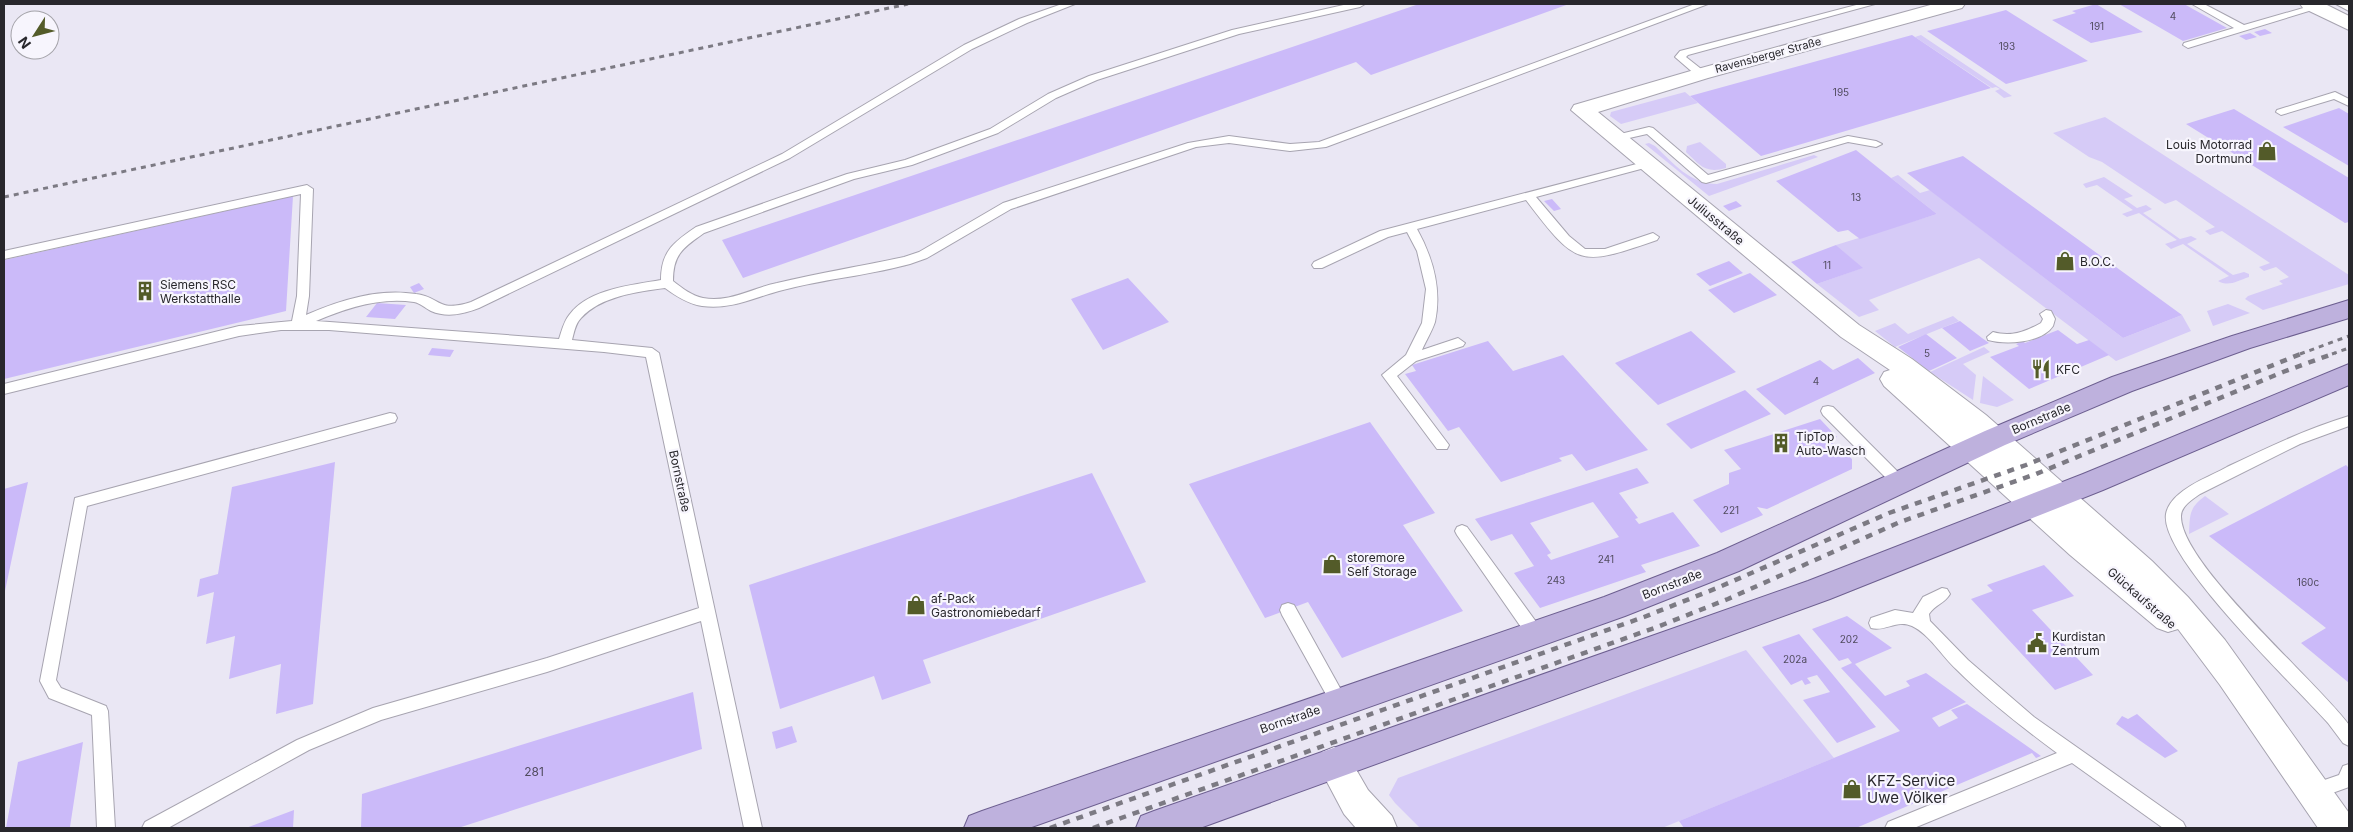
<svg xmlns="http://www.w3.org/2000/svg" width="2353" height="832" viewBox="0 0 2353 832" font-family="Inter,sans-serif">
<rect width="100%" height="100%" fill="#eae7f4"/>
<path fill="#d6cbf7" d="M1921 35 2012 96 2004 98 1995 91 2000 89 1996 87 1992 88 1915 37Z
M1685 92 1698 103 1621 124 1610 116 1611 112Z
M2105 117 2349 275V284L2263 310 2245 299 2248 296 2283 284 2279 281 2289 277 2276 267 2264 271 2259 267 2270 263 2222 231 2210 235 2205 231 2215 227 2176 200 2165 204 2102 162 2089 157 2053 133Z
M1700 142 1726 164V168C1705 174 1700 165 1686 152L1687 146Z
M1649 143 1655 146C1673 163 1690 184 1717 184L1814 155 1818 157 1709 196 1645 144Z
M1898 175 1920 193 1930 190 2123 338 2182 315 2191 331 2116 361 1979 258 1869 300 1879 310 1859 317 1817 284 1862 268 1836 245 1937 214 1891 178Z
M2104 177 2133 196 2124 199 2137 208 2146 205 2152 209 2143 213 2180 239 2191 236 2197 239 2187 244 2233 275 2244 272 2249 274V277C2237 281 2229 287 2218 281L2229 276 2183 244 2171 249 2165 244 2177 240 2139 213 2127 217 2122 214 2133 210 2097 185 2086 188 2083 184Z
M2228 304 2250 313 2213 326 2207 311Z
M1953 316 1959 321 1895 347 1875 331 1895 323 1908 334Z
M1984 347 1990 352 1963 364 1976 375 1973 400 1930 372Z
M1983 376 2014 400 1997 407 1980 403Z
M2205 496 2229 514 2189 534C2190 514 2189 508 2205 496Z
M1746 650 1834 758 1662 828H1420L1395 803 1389 795 1398 778Z"/>
<path fill="#cbbaf9" fill-rule="evenodd" d="M1419 4H1569L1371 75 1356 62 743 278 722 240Z
M2096 4 2143 32 2091 43 2052 20 2076 13 2072 11Z
M2119 4H2184L2227 28 2183 41Z
M2006 10 2088 61 2006 84 1927 31Z
M2265 29 2272 33 2260 36 2254 32Z
M2250 33 2257 37 2246 40 2239 36Z
M1912 35 1991 88 1761 156 1690 96Z
M2339 108 2349 114V166L2283 127Z
M2234 109 2349 178V222L2345 223 2186 124Z
M1856 150 1891 178 1937 214 1860 239 1848 230 1838 232 1776 181Z
M1963 156 2032 206 2182 315 2123 338 1907 173Z
M293 196 286 311 4 379V260Z
M1552 199 1561 209 1554 211 1544 201Z
M1736 201 1742 206 1729 211 1723 206Z
M1836 245 1863 268 1817 284 1791 262Z
M1729 261 1743 273 1710 286 1696 274Z
M1750 273 1777 295 1734 313 1708 290Z
M1128 278 1169 322 1103 350 1071 299Z
M419 283 424 289 414 293 410 287Z
M377 303 406 305 395 319 366 317Z
M1960 321 1982 338 1989 343 1970 351 1942 328Z
M2058 330 2077 344 2089 340 2109 355 2029 389 1990 357 2019 346 2016 344 2023 341 2025 343Z
M1691 331 1736 372 1658 405 1615 363Z
M1926 334 1957 358 1929 371 1898 347Z
M1488 341 1513 371 1563 355 1648 450 1586 471 1572 454 1559 458 1562 461 1501 482 1459 427 1448 431 1405 374 1416 371 1412 365Z
M432 348 454 350 450 357 428 355Z
M1858 358 1875 373 1785 415 1756 389 1820 360 1833 370Z
M1745 390 1771 414 1691 449 1666 424Z
M1820 419 1837 437 1829 440 1852 459V469L1767 509 1757 507 1763 515 1721 533 1693 500 1729 484V473L1741 469 1724 450Z
M1370 422 1435 513 1403 525 1463 611 1342 658 1308 602 1265 618 1189 484Z
M335 462 313 704 276 714 281 664 229 679 235 636 206 644 214 592 197 597 200 579 218 574 232 487Z
M2346 465 2349 468V683L2301 643 2326 628 2209 536Z
M1637 468 1649 483 1619 493 1638 518 1635 519 1639 524 1673 512 1700 546 1641 565 1646 572 1540 608 1514 573 1534 566 1512 534 1491 541 1475 519ZM1593 502 1619 537 1551 560 1547 555 1551 553 1530 523Z
M1092 473 1146 582 923 660 931 683 882 700 874 676 780 709 749 585Z
M28 482 5 591H4V489Z
M2044 565 2074 596 2032 610 2093 675 2055 690 1971 599 1993 591 1987 585Z
M1847 616 1892 648 1855 664 1885 696 1910 686 1906 681 1926 673 1966 702 1932 718 1939 727 1958 718 1951 710 1967 704 2041 756 2036 758 2032 753 1856 828H1684L1679 821 1900 731 1841 668 1852 663 1848 658 1839 661 1812 629Z
M1799 634 1829 670 1876 727 1837 743 1803 700 1830 692 1817 675 1807 678 1811 683 1805 685 1802 680 1791 685 1762 647Z
M693 692 702 749 458 828H361L362 794Z
M2137 714 2178 751 2165 758 2116 724 2122 716 2128 719Z
M792 726 797 742 776 749 772 732Z
M83 742 70 827 6 828 18 762Z
M294 810 293 828H246Z"/>
<g fill="none" stroke-linecap="round" stroke-linejoin="round">
<defs>
<path id="service" d="M1062 4H1075L1027 23 972 49 790 158 479 308C463 314 447 318 431 311 425 308 420 303 414 302 380 297 347 308 316 321L559 339C562 330 564 321 570 314 589 289 632 285 661 280 661 251 674 242 696 227L847 174 905 160 990 129 1048 94 1089 76 1232 30 1348 4H1365L1360 7 1239 34 1097 80 1056 98 998 133 912 165 854 179 704 233C683 248 673 254 673 281 682 288 692 296 703 298 730 303 752 288 777 283 819 273 862 266 904 257L919 252 1003 203 1188 143 1229 136 1290 144 1319 142 1695 4H1708L1326 147 1290 151 1229 143 1196 147 1011 209 927 258 910 264C867 276 822 279 779 291 753 298 730 310 702 306 688 304 676 296 665 288 637 292 601 296 581 318 575 324 574 333 572 340L652 348 659 353 762 828H744L701 621 547 672 381 720 309 750 168 828H142L145 822 297 740 373 708 547 658 699 608 646 357 604 352 329 330H281L239 336 4 394V384L239 326 292 321 297 296 301 194 4 259V251L307 185 313 189 309 296 306 315C340 300 378 288 416 294 441 297 437 313 471 302L782 154 964 45 1019 19Z
M1860 4H1875L1688 55 1686 57 1705 72V76H1697L1675 57 1680 51Z
M2192 4H2204L2244 25 2317 4 2322 7 2188 48 2183 45 2184 43 2234 28Z
M2336 4H2349V11Z
M2335 92 2349 99V106L2334 99 2281 115 2276 112 2277 110Z
M1649 127 1653 128 1708 175 1848 136 1876 141 1882 144 1876 147 1848 142 1706 183 1702 182 1647 134 1616 141 1610 138 1612 136Z
M1648 161 1654 164 1652 166 1536 197 1569 236 1585 249H1605L1653 233 1659 237 1657 240C1579 267 1577 267 1526 200L1417 229C1433 258 1442 289 1435 322 1432 331 1426 341 1422 350L1458 338 1465 343 1463 346 1416 361 1397 376 1449 445 1447 449H1437L1382 375 1406 355 1422 323 1426 289 1417 251 1407 232 1388 237 1322 268H1314L1312 265 1314 262 1380 231Z
M2046 310 2051 311 2055 319 2053 326C2042 343 2006 345 1988 340L1987 337 1993 332C2011 337 2025 332 2041 323L2043 319 2040 314Z
M1828 406 1833 407 1904 478 1906 482 1904 486H1894L1823 415 1821 411 1823 407Z
M390 413 395 414 397 418 395 422 87 506 56 680 61 688 106 706 108 711 115 828H97L92 715 49 698 40 681 75 498Z
M2349 416V426L2300 444 2200 494C2193 499 2181 506 2181 516 2180 564 2316 680 2349 725V746L2343 743 2328 723C2296 687 2159 557 2166 514 2167 507 2173 499 2178 495 2192 482 2211 476 2227 467 2267 448 2306 429 2349 416Z
M1462 525 1467 527 1542 630 1544 635 1542 640 1536 642 1530 640 1457 535 1455 531 1457 527Z
M1942 588 1947 589 1950 594C1945 603 1935 605 1929 614L1930 621 1968 660 2034 717 2183 822 2186 828H2163L2072 763 1914 828H1885L1888 822 2057 753C2022 727 1987 700 1956 669 1942 656 1929 634 1912 626 1897 619 1885 632 1871 628L1869 623 1871 618 1895 610 1913 613 1923 597Z
M1288 603 1294 605 1345 697 1347 702 1345 707 1339 709 1333 707 1282 615 1280 610 1282 605Z
M2349 764V787L2313 800 2307 798 2304 792 2307 786 2339 775 2343 766Z"/>
<path id="minor" d="M1934 4H1965L1962 8 1708 78 1598 112 1859 325 1912 359 1986 415 2152 561 2188 597 2225 640 2349 813V828H2318L2220 685 2178 629 2168 632 2157 628 2070 555 1884 386 1880 379 1884 372 1890 370 1841 337 1571 110 1574 105 1694 70Z
M2300 4H2325L2349 16V30L2303 8Z
M1334 747 1346 752 1368 790 1392 816 1397 828H1356L1344 814 1317 763 1322 752Z"/>
<path id="primary" d="M2349 300V318L2250 348 2132 391 2005 445 1739 571 1625 616 1029 828H964L969 816 982 811 1604 597 1717 553 1985 431 2112 377 2232 336Z
M2349 364V385L2103 490 1830 599 1200 828H1136L1141 816 1154 811 1808 581 2083 474Z"/>
</defs>
<use href="#service" stroke="#a7a4b0" stroke-width="2"/>
<use href="#minor" stroke="#a7a4b0" stroke-width="2"/>
<use href="#primary" stroke="#6d5f90" stroke-width="2"/>
<use href="#service" fill="#fff" fill-rule="evenodd"/>
<use href="#minor" fill="#fff" fill-rule="evenodd"/>
<use href="#primary" fill="#beb1dd" fill-rule="evenodd"/>
<path stroke="#7c7a83" stroke-width="3" stroke-dasharray="5 5" stroke-linecap="butt" d="M4 197 908 4
M2300 354 2349 336
M2332 354 2349 348"/>
<path stroke="#7c7a83" stroke-width="4.5" stroke-dasharray="7 7" stroke-linecap="butt" d="M1050 828 1644 617 1717 588 1889 513 2026 465 2303 353
M1093 828 1657 627 1728 599 1900 522 2036 474 2283 372 2335 353"/>
</g>
<defs>
<symbol id="shop-bare" viewBox="-9 -9 18 18"><path d="M-5-2.5h2.3a2.7 3.5 0 0 1 5.4 0H5L5.5 6h-11ZM-1.5-2.5h3a1.5 2.3 0 0 0-3 0Z" fill="#535b29" stroke="#f7f5fd" stroke-width="2.5" paint-order="stroke"/></symbol>
<symbol id="building-bare" viewBox="-9 -9 18 18"><path d="M-4-6H4V6H1V3H-1V6H-4ZM-2.5-4.3h1.7v1.8h-1.7ZM.8-4.3h1.7v1.8H.8ZM-2.5-1h1.7V.8h-1.7ZM.8-1h1.7V.8H.8Z" fill="#535b29" stroke="#f7f5fd" stroke-width="2.5" paint-order="stroke"/></symbol>
<symbol id="restaurant-bare" viewBox="-9 -9 18 18"><path d="M-5-6h1v4h1v-4h1v4h1v-4h1v5L-1.5 .5V6h-2V.5L-5-1ZM5-6V6H3V1.5H1.5Q1.5-4 5-6Z" fill="#535b29" stroke="#f7f5fd" stroke-width="2.5" paint-order="stroke"/></symbol>
<symbol id="civic-bare" viewBox="-9 -9 18 18"><path d="M-.6-6.5H3V-4.5H.6V-3L4-1V1h2V6H-6V1h2V-1L-.6-3ZM-1.2 2.5V6h2.4V2.5Z" fill="#535b29" stroke="#f7f5fd" stroke-width="2.5" paint-order="stroke"/></symbol>
</defs>
<g fill-rule="evenodd">
<use href="#shop-bare" x="2253" y="137" width="28" height="28"/>
<use href="#shop-bare" x="2051" y="247" width="28" height="28"/>
<use href="#building-bare" x="131" y="277" width="28" height="28"/>
<use href="#restaurant-bare" x="2027" y="355" width="28" height="28"/>
<use href="#building-bare" x="1767" y="429" width="28" height="28"/>
<use href="#shop-bare" x="1318" y="550" width="28" height="28"/>
<use href="#shop-bare" x="902" y="591" width="28" height="28"/>
<use href="#civic-bare" x="2023" y="629" width="28" height="28"/>
<use href="#shop-bare" x="1838" y="775" width="28" height="28"/>
</g>
<g text-anchor="middle" dominant-baseline="central" stroke-width="4.5" stroke-linejoin="round" paint-order="stroke">
<g font-size="10" fill="#514c5f">
<text x="2173" y="16">4</text>
<text x="2097" y="26">191</text>
<text x="2007" y="46">193</text>
<text x="1841" y="92">195</text>
<text x="1856" y="197">13</text>
<text x="1827" y="265">11</text>
<text x="1927" y="353">5</text>
<text x="1816" y="381">4</text>
<text x="1731" y="510">221</text>
<text x="1606" y="559">241</text>
<text x="1556" y="580">243</text>
<text x="2308" y="582">160c</text>
<text x="1849" y="639">202</text>
<text x="1795" y="659">202a</text>
</g>
<g font-size="11" fill="#28272c" stroke="#f7f5fd">
<text transform="translate(1768 55) rotate(-15)">Ravensberger Straße</text>
</g>
<g font-size="12" fill="#28272c" stroke="#f7f5fd" text-anchor="start">
<text x="2252" y="144" text-anchor="end">Louis Motorrad<tspan x="2252" dy="14">Dortmund</tspan></text>
<text x="2080" y="261">B.O.C.</text>
<text x="160" y="284">Siemens RSC<tspan x="160" dy="14">Werkstatthalle</tspan></text>
<text x="2056" y="369">KFC</text>
<text x="1796" y="436">TipTop<tspan x="1796" dy="14">Auto-Wasch</tspan></text>
<text x="1347" y="557">storemore<tspan x="1347" dy="14">Self Storage</tspan></text>
<text x="931" y="598">af-Pack<tspan x="931" dy="14">Gastronomiebedarf</tspan></text>
<text x="2052" y="636">Kurdistan<tspan x="2052" dy="14">Zentrum</tspan></text>
</g>
<g font-size="12" fill="#28272c" stroke="#f7f5fd">
<text transform="translate(1716 220) rotate(40)">Juliusstraße</text>
<text transform="translate(2041 418) rotate(-23)">Bornstraße</text>
<text transform="translate(680 481) rotate(78)">Bornstraße</text>
<text transform="translate(1672 584) rotate(-21)">Bornstraße</text>
<text transform="translate(2142 598) rotate(41)">Glückaufstraße</text>
<text transform="translate(1290 719) rotate(-19)">Bornstraße</text>
</g>
<g font-size="12" fill="#514c5f">
<text x="534" y="771">281</text>
</g>
<g font-size="15" fill="#28272c" stroke="#f7f5fd" text-anchor="start">
<text x="1867" y="780">KFZ-Service<tspan x="1867" dy="17">Uwe Völker</tspan></text>
</g>
</g>
<rect width="2353" height="832" fill="none" stroke="#28272c" stroke-width="10"/>
<g transform="translate(35 35) rotate(234)"><circle r="24" fill="#f7f5fd" stroke="#a4a3a9"/>
<path d="M0-4L9 19L0 12L-9 19Z" fill="#535b29"/>
<text y="-8" font-size="14" font-weight="bold" text-anchor="middle" fill="#28272c">N</text>
</g>
</svg>
